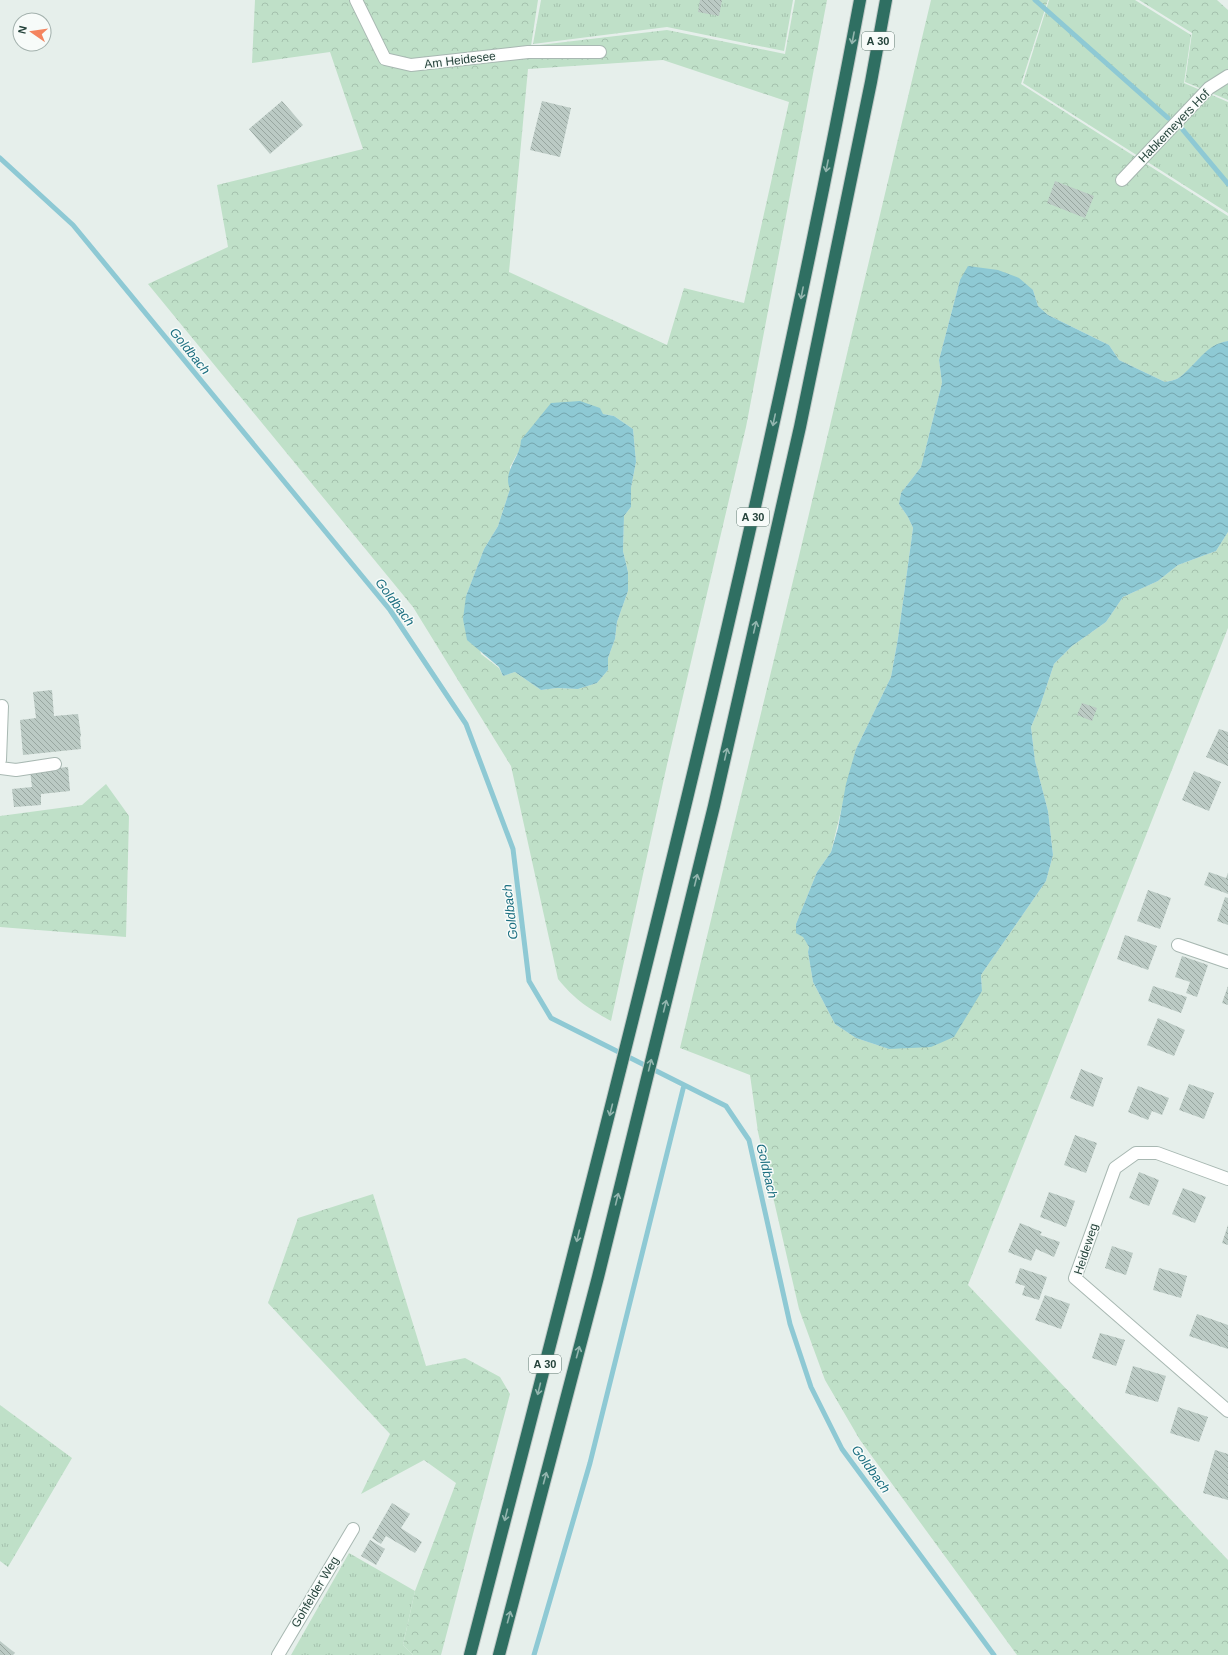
<svg xmlns="http://www.w3.org/2000/svg" width="1228" height="1655" viewBox="0 0 1228 1655" font-family="Arial,sans-serif">
<defs>
<pattern id="grass-tufts" width="24" height="20" patternUnits="userSpaceOnUse"><rect width="24" height="20" fill="#bfe0c8"/><path d="M3 7l-1-3M5 7V3M7 7l1-3M15 17l-1-3M17 17v-4M19 17l1-3" fill="none" stroke="#a4c1ad"/></pattern>
<pattern id="forest-crowns" width="20" height="18" patternUnits="userSpaceOnUse"><rect width="20" height="18" fill="#bfe0c8"/><path d="M2 6a3 3 0 1 1 6 0M12 15a3 3 0 1 1 6 0" fill="none" stroke="#a4c1ad"/></pattern>
<pattern id="water-waves" width="16" height="10" patternUnits="userSpaceOnUse"><rect width="16" height="10" fill="#8ec9d4"/><path d="M0 5q4-4 8 0t8 0" fill="none" stroke="#74a5ad"/></pattern>
<pattern id="building-back-hatch" width="6" height="6" patternUnits="userSpaceOnUse"><rect width="6" height="6" fill="#bbcac4"/><path d="M-1 5l2 2M0 0l6 6M5-1l2 2" fill="none" stroke="#98a6a0"/></pattern>
</defs>
<rect width="100%" height="100%" fill="#e6efeb"/>
<path fill="url(#grass-tufts)" d="M541 0H793L784 51 667 27 533 44Z
M1049 0H1135L1191 35 1184 83 1228 102V213L1023 83Z
M0 1405 72 1458 8 1567 0 1561Z
M349 1553 415 1591 403 1645 413 1655H291Z"/>
<path fill="url(#forest-crowns)" fill-rule="evenodd" d="M255 0H538L531 46 667 30 785 54 795 0H827L746 427 668 760 611 1021C588 1008 575 1000 558 979L511 766 413 607 148 284 228 247 217 185 363 149 330 52 252 63ZM663 60 789 102 744 303 684 288 667 345 509 272 528 69ZM603 414 614 416 633 429 636 462 631 488V507L624 516 623 551 628 572V591L617 622 615 639 608 658V670L597 683 578 689 557 688 541 690 515 672 503 676 499 668 481 654 466 596 484 549 498 526 510 489V467L521 447V440Z
M931 0H1048L1021 84 1228 216V341C1206 345 1197 364 1180 377 1176 380 1170 381 1165 382L1119 360 1109 345 1048 315 1038 306 1033 290 960 280 939 360 942 383 921 467 901 493 899 504 908 517 913 528 898 638 891 677 856 749 831 852 817 872 796 924 809 947 808 952 813 982 835 1024 856 1038 889 1049 982 991 981 975 1046 881 1053 855 1048 811 1035 761 1031 727 1040 706 1054 664 1072 646 1106 622 1123 597 1158 581 1178 565 1216 551 1228 532V628L968 1285 1228 1560V1655H1017L860 1440 825 1380 799 1309 758 1132 750 1075 680 1048 799 556Z
M1139 0H1217L1228 10V100L1185 82 1192 33Z
M106 784 129 816 126 937 0 927V816L82 805Z
M373 1194 426 1366 465 1358 500 1377 510 1394 441 1655H413L403 1645 415 1591 456 1483 424 1460 361 1494 390 1434 268 1303 298 1218Z"/>
<path fill="url(#water-waves)" d="M968 266 998 270 1019 278 1033 290 1038 306 1048 315 1109 345 1119 360 1165 382C1170 381 1176 380 1180 377 1197 364 1206 344 1228 341V532L1216 551 1178 565 1158 581 1123 597 1106 622 1072 646 1054 664 1040 706 1031 727 1035 761 1048 811 1053 855 1046 881 981 975 982 991 954 1037 931 1047 889 1049 856 1038 835 1024 813 982 808 952 809 947 803 937 796 933V924L817 872 831 852 838 828 846 784 856 749 891 677 898 638 913 528 908 517 899 504 901 493 921 467 942 383 939 360 960 280Z
M580 401 600 408 603 414 614 416 633 429 636 462 631 488V507L624 516 623 551 628 572V591L617 622 615 639 608 658V670L597 683 578 689 557 688 541 690 515 672 503 676 499 667 467 640 463 619 466 596 484 549 498 526 510 489C502 471 521 457 521 440L551 403Z"/>
<g fill="none" stroke-linecap="round" stroke-linejoin="round">
<path stroke="#8ec9d4" stroke-width="5" d="M1035 0 1168 118
M1183 130 1228 184
M0 158 73 225 390 610 466 724 513 849 529 981 551 1018 726 1106 749 1140 790 1324 811 1387 842 1449 994 1655
M534 1655 590 1463 684 1085"/>
</g>
<path fill="url(#building-back-hatch)" d="M700 0H722L719 16 698 12Z
M282 101 303 125 270 154 249 129Z
M542 101 571 108 560 157 530 150Z
M1055 181 1094 196 1085 218 1047 203Z
M52 690 54 716 78 714 81 736 80 737 81 749 23 755 20 720 36 718 33 692Z
M1082 703 1097 708 1092 721 1077 715Z
M1219 729 1228 732V766L1206 757Z
M68 767 70 791 41 794V805L14 807 12 789 32 787 30 771Z
M1194 771 1221 782 1209 811 1182 800Z
M1209 872 1226 878 1228 873V894L1204 885Z
M1148 890 1171 898 1160 929 1137 921Z
M1225 897 1228 898V925L1217 921Z
M1125 935 1157 946 1148 970 1117 959Z
M1182 956 1208 965 1197 997 1186 993 1190 982 1175 977Z
M1153 986 1187 997 1181 1013 1148 1001Z
M1228 986V1005L1222 1003Z
M1158 1018 1185 1030 1174 1056 1147 1045Z
M1081 1069 1103 1078 1093 1107 1070 1098Z
M1189 1084 1214 1093 1204 1119 1179 1110Z
M1138 1086 1169 1098 1162 1115 1152 1111 1148 1120 1128 1112Z
M1075 1135 1097 1143 1086 1173 1064 1165Z
M1139 1172 1159 1180 1149 1206 1129 1198Z
M1183 1188 1206 1197 1195 1223 1172 1214Z
M1049 1192 1075 1201 1066 1227 1040 1217Z
M1020 1223 1042 1232 1040 1235 1060 1242 1054 1257 1036 1249 1031 1261 1008 1252Z
M1228 1225V1245L1222 1243Z
M1112 1246 1133 1253 1126 1275 1105 1268Z
M1020 1268 1047 1277 1039 1300 1022 1295 1025 1286 1015 1283Z
M1159 1268 1187 1276 1181 1298 1153 1290Z
M1045 1295 1070 1304 1061 1329 1035 1320Z
M1197 1314 1228 1325V1349L1189 1336Z
M1100 1333 1125 1340 1116 1366 1092 1358Z
M1133 1366 1166 1376 1158 1402 1125 1393Z
M1178 1407 1208 1417 1199 1442 1170 1433Z
M1215 1450 1228 1454V1500L1203 1493Z
M392 1503 410 1514 401 1528 422 1542 415 1553 386 1536 381 1544 372 1538Z
M370 1540 385 1549 376 1565 361 1556Z
M0 1641 15 1653 13 1655H0Z"/>
<g fill="none" stroke-linecap="round" stroke-linejoin="round">
<defs>
<path id="minor" d="M356 0 385 59 411 65 528 52H600
M1122 180 1209 88 1228 76
M0 760 2 706
M0 768 16 770 55 764
M1178 945 1228 962
M1228 1179 1157 1153H1136L1115 1168 1075 1278 1228 1411
M278 1655 353 1529"/>
<path id="highway" d="M470 1655C612 1106 756 557 860 0
M499 1655 598 1277 714 806 800 427 871 82 886 0"/>
</defs>
<use href="#minor" stroke="#a8b8b2" stroke-width="14"/>
<use href="#highway" stroke="#c2cac8" stroke-width="14"/>
<use href="#minor" stroke="#fff" stroke-width="12"/>
<use href="#highway" stroke="#2f6f62" stroke-width="12"/>
</g>
<defs><path id="oneway-shaft" d="M-6 0H5M1.5-3L5.5 0L1.5 3" fill="none" stroke-width="1.6" stroke-linecap="round" stroke-linejoin="round"/></defs>
<g stroke="#93b5ae">
<use href="#oneway-shaft" transform="translate(853 38) rotate(101)"/>
<use href="#oneway-shaft" transform="translate(827 166) rotate(101)"/>
<use href="#oneway-shaft" transform="translate(802 293) rotate(101)"/>
<use href="#oneway-shaft" transform="translate(774 420) rotate(102)"/>
<use href="#oneway-shaft" transform="translate(755 627) rotate(-77)"/>
<use href="#oneway-shaft" transform="translate(726 754) rotate(-77)"/>
<use href="#oneway-shaft" transform="translate(696 880) rotate(-76)"/>
<use href="#oneway-shaft" transform="translate(665 1006) rotate(-76)"/>
<use href="#oneway-shaft" transform="translate(650 1065) rotate(-76)"/>
<use href="#oneway-shaft" transform="translate(611 1110) rotate(104)"/>
<use href="#oneway-shaft" transform="translate(617 1199) rotate(-76)"/>
<use href="#oneway-shaft" transform="translate(578 1236) rotate(104)"/>
<use href="#oneway-shaft" transform="translate(578 1352) rotate(-75)"/>
<use href="#oneway-shaft" transform="translate(539 1389) rotate(104)"/>
<use href="#oneway-shaft" transform="translate(545 1478) rotate(-75)"/>
<use href="#oneway-shaft" transform="translate(506 1515) rotate(104)"/>
<use href="#oneway-shaft" transform="translate(509 1617) rotate(-75)"/>
</g>
<g text-anchor="middle" dominant-baseline="central" stroke-width="3" stroke-linejoin="round" paint-order="stroke">
<g fill="#f7fbf9" stroke="#637a73" stroke-width="1">
<rect x="862" y="32" width="32" height="18" rx="3"/>
<rect x="737" y="508" width="32" height="18" rx="3"/>
<rect x="529" y="1355" width="32" height="18" rx="3"/>
</g>
<g font-size="11" font-weight="bold" fill="#24423a">
<text x="878" y="41">A 30</text>
<text x="753" y="517">A 30</text>
<text x="545" y="1364">A 30</text>
</g>
<g font-size="12" fill="#24423a" stroke="#f7fbf9">
<text transform="translate(460 60) rotate(-7)">Am Heidesee</text>
<text transform="translate(1174 126) rotate(-46)">Habkemeyers Hof</text>
<text transform="translate(1086 1249) rotate(-72)">Heideweg</text>
<text transform="translate(315 1592) rotate(-59)">Gohfelder Weg</text>
</g>
<g font-size="13" font-style="italic" fill="#1c6f80" stroke="#f7fbf9">
<text transform="translate(190 351) rotate(51)">Goldbach</text>
<text transform="translate(395 602) rotate(53)">Goldbach</text>
<text transform="translate(510 912) rotate(-97)">Goldbach</text>
<text transform="translate(767 1171) rotate(77)">Goldbach</text>
<text transform="translate(871 1469) rotate(54)">Goldbach</text>
</g>
</g>
<g transform="translate(32 32) rotate(283)"><circle r="19" fill="#f7fbf9" stroke="#a3b1ad"/>
<path d="M0-3L7 15L0 10L-7 15Z" fill="#f4845f"/>
<text y="-6" font-size="11" font-weight="bold" text-anchor="middle" fill="#24423a">N</text>
</g>
</svg>
